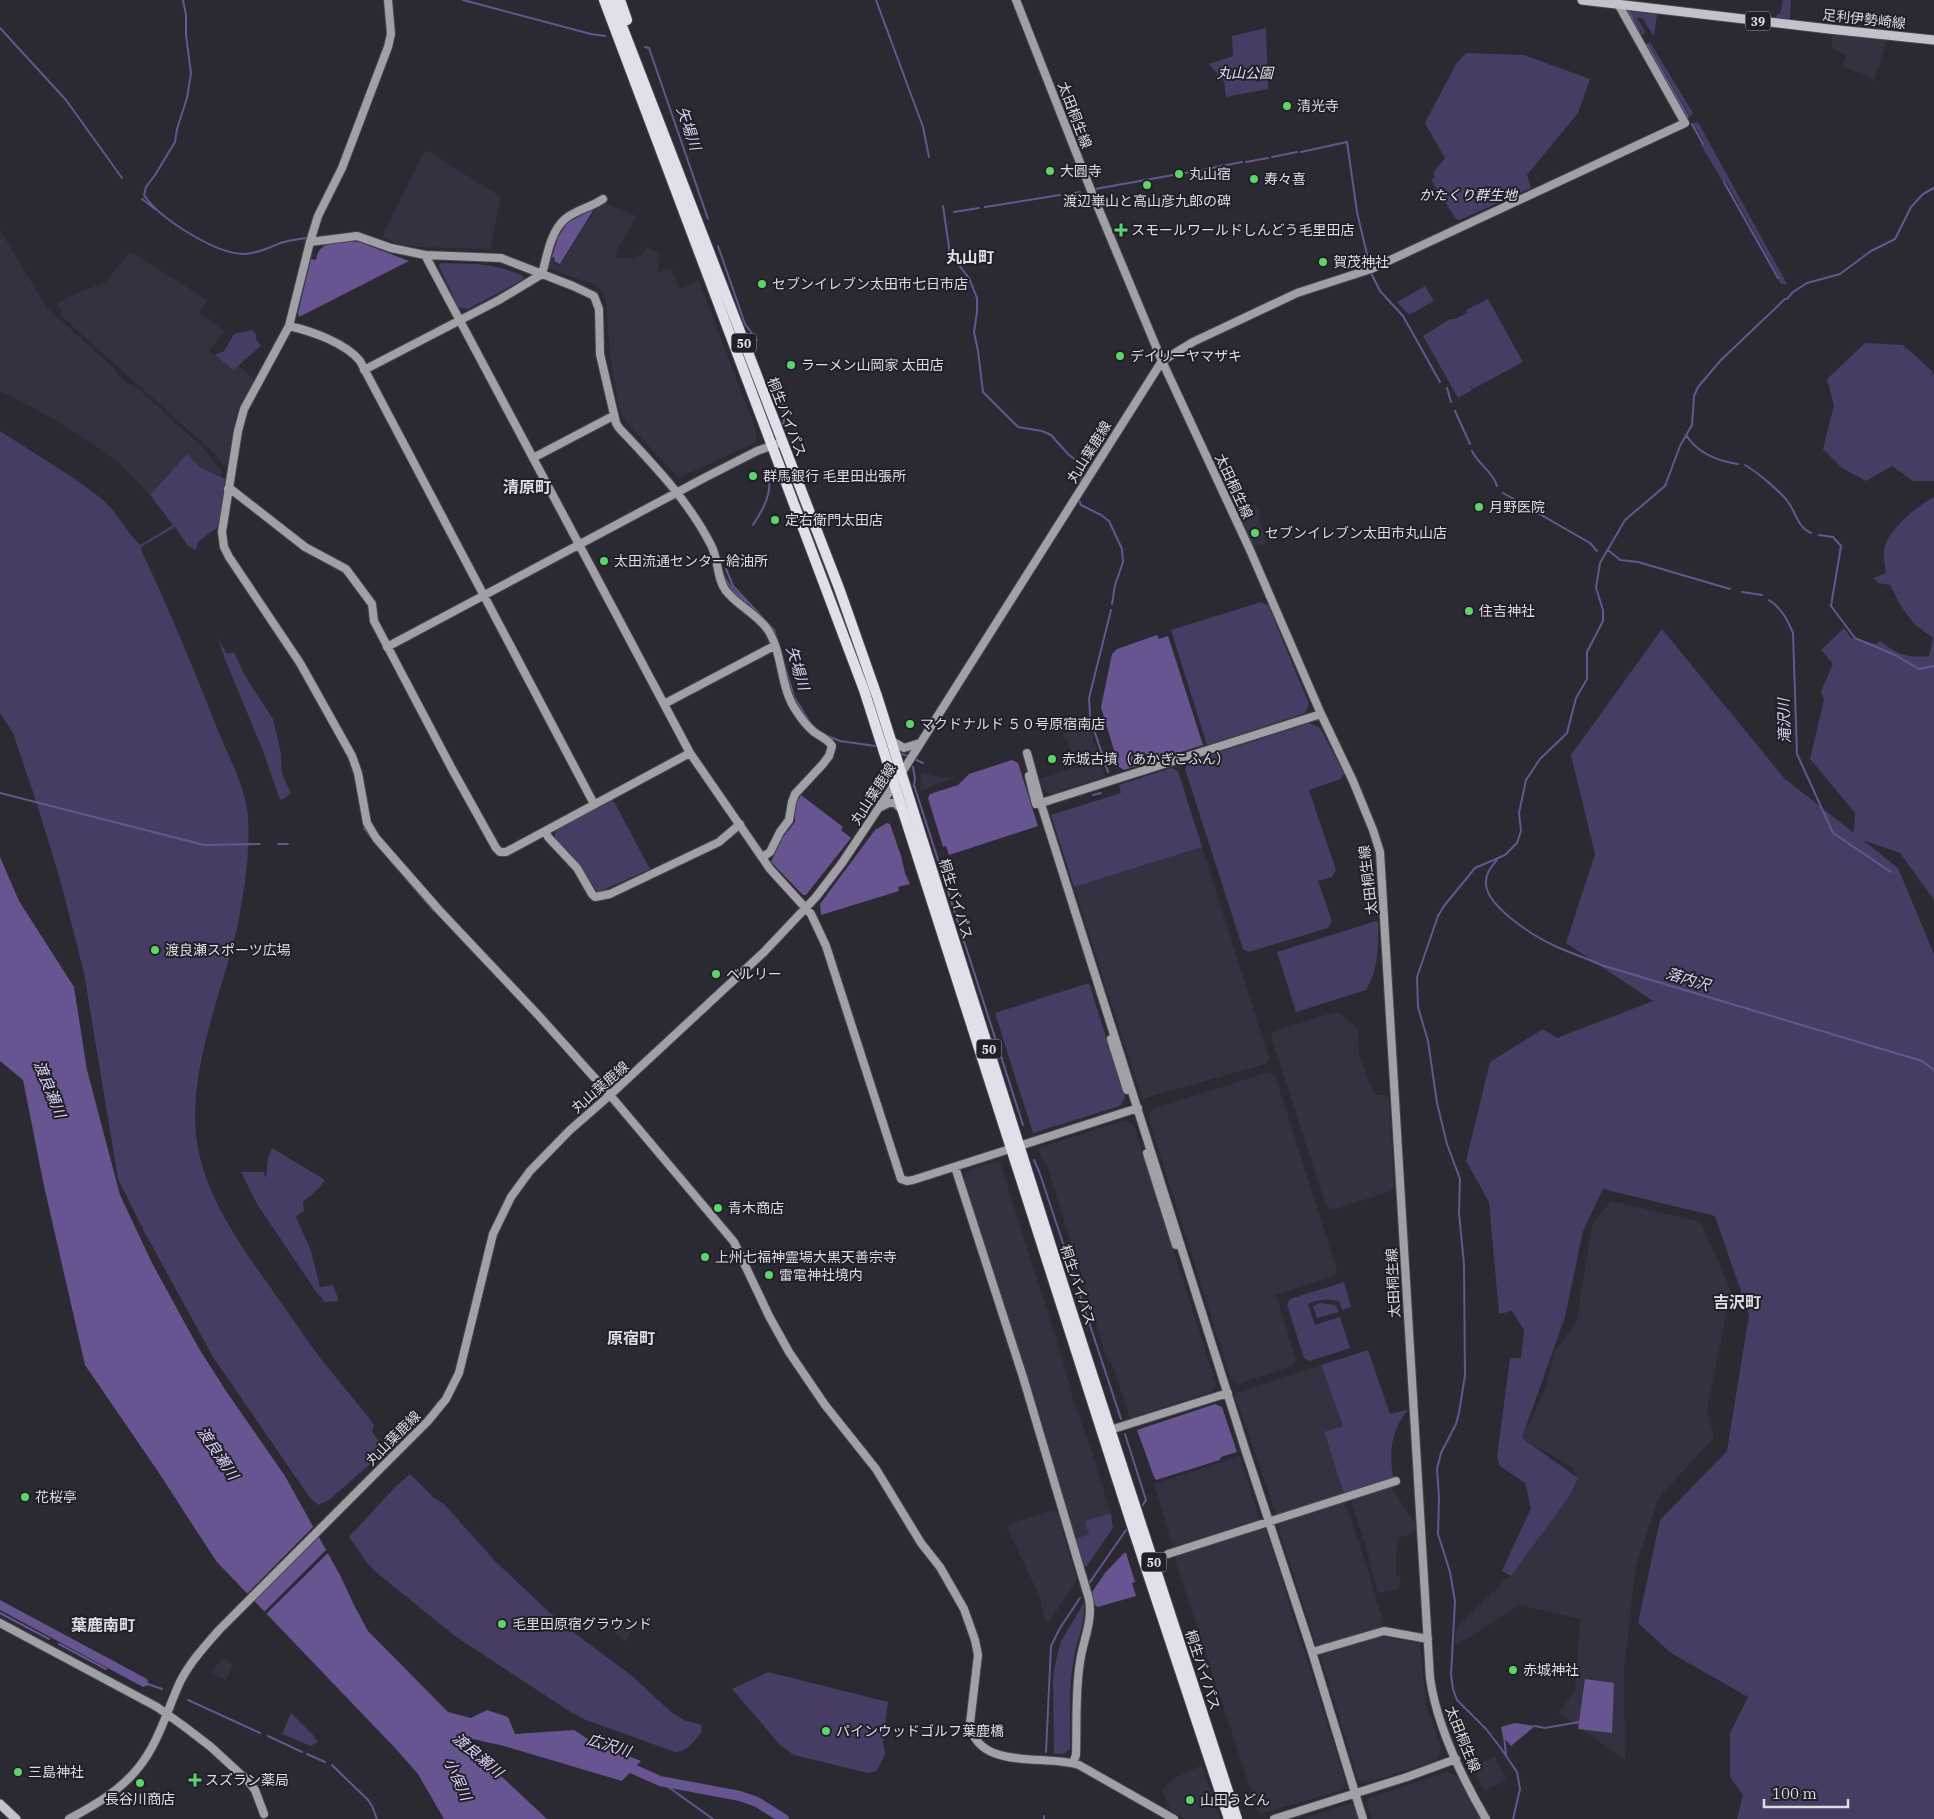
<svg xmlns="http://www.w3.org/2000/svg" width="1934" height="1819" viewBox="0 0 1934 1819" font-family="'IBM Plex Serif','Noto Sans JP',serif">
<rect width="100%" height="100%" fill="#2b2931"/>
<path fill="#343140" d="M1832 34 1884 40 1886 43 1874 81 1868 76 1842 67 1846 55 1832 49Z
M428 151 501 197 490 249 416 247 395 243 382 237 424 152Z
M604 203 637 216 615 254 618 258H635L642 254 647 247 659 254 658 272 671 268 679 288 699 281 756 430V442L679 478 624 420 618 405 610 355 606 302 601 290 595 285 547 268 550 258 553 259V262L560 265 596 208Z
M0 230 47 308 114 368 118 375 128 384 134 385 202 447 223 473 221 476 199 466 187 455 150 495 119 463 102 450 45 414 0 391Z
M130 251 207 300 200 314 225 331 209 350 233 370 238 365 255 380 236 417 227 465H222L215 454 59 314 62 310 56 304 67 297 106 282Z
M1257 505 1266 544 1256 546 1252 544 1238 515V506Z
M1089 725 1105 777 1051 794 1044 790 1039 779 1076 767 1067 739 1062 735 1071 730Z
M923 772 942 778 956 777 920 791 921 773Z
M1202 847 1269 1058 1266 1064 1142 1099 1074 887Z
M1335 1012 1339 1013 1356 1027 1358 1031 1359 1053 1373 1092 1376 1095H1387L1389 1097 1394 1186 1391 1191 1332 1210 1326 1206 1271 1037 1274 1031Z
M1269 1072 1275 1075 1337 1270 1334 1276 1276 1295 1296 1360 1293 1366 1238 1384 1231 1380 1148 1117 1152 1109Z
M1125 1120 1134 1125 1216 1384 1212 1392 1130 1418 1112 1364 1107 1359 1047 1166 1042 1160 1038 1148Z
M998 1161 1000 1162 1063 1361 1074 1402 1088 1440 1111 1513 1086 1521 1090 1534 1075 1539 963 1179 968 1170Z
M1611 1201 1701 1222 1731 1291 1707 1410 1714 1438 1659 1497 1636 1566 1624 1668 1625 1760 1559 1713 1575 1690 1580 1619 1520 1605 1455 1646 1456 1628 1492 1592 1498 1589 1504 1580 1511 1576 1569 1497 1578 1479 1573 1468 1522 1438 1545 1389 1554 1352 1576 1324 1592 1225Z
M1321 1365 1343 1426 1324 1433 1344 1494 1279 1516 1276 1514 1235 1396 1236 1393Z
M1240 1456 1259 1518 1258 1520 1175 1546 1172 1545 1154 1484Z
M1391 1486 1416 1526 1417 1531 1399 1538 1396 1558V1574L1401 1578 1398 1589 1378 1593 1364 1540 1359 1541 1383 1622 1382 1626 1320 1646 1316 1644 1278 1527 1280 1522 1342 1503 1346 1506 1358 1540 1363 1538 1352 1504 1353 1499Z
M1053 1510 1057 1512 1076 1577V1582L1049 1622 1045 1621 1039 1595 1007 1528 1009 1524Z
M1262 1529 1266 1530 1317 1691 1330 1687 1321 1659V1655L1381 1637 1420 1643 1426 1704 1441 1747 1439 1758 1430 1763 1365 1783 1358 1780 1331 1690 1318 1693 1346 1784 1343 1790 1260 1814 1258 1812 1175 1560 1177 1556Z
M619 1625 632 1630 626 1642 613 1632Z
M223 1657 233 1665 226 1680 211 1673Z
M1495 1756 1507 1780 1484 1791 1473 1767Z
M1202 1765 1220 1819H1185L1171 1811 1162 1790 1173 1779Z
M1447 1772 1460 1777 1484 1819H1371L1366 1803 1369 1798Z
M1351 1803 1355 1806 1359 1819H1300Z"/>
<path fill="#473c64" d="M1783 0H1791L1790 20 1776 18 1777 14H1780Z
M1631 11 1657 14 1654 37 1643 19 1637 18 1645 32 1643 35 1630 12Z
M1266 28 1268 89 1226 97 1224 81 1209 64 1233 56 1232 36Z
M1650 42 1693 113 1690 117 1647 43Z
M1466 53 1524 55 1590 79 1578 113 1527 175 1531 188 1460 220 1456 219 1431 180 1435 177 1433 173 1445 158 1425 123 1456 64Z
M1698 122 1787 284H1781L1777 278 1779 277 1726 181 1723 182 1701 145 1704 142 1693 123Z
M440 263C472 264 493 262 523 276L524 279 468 309 458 307 439 266Z
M1425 286 1434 301 1409 315 1397 302Z
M1488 299 1523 362 1473 389 1470 384 1472 390 1458 398 1423 336 1450 319H1455L1467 313 1466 310Z
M252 330 256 334V339L261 346 233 370 215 355 224 351 234 334Z
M1865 343 1903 345 1931 370 1934 375V481H1913L1892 466 1866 481 1842 468 1823 449 1834 405 1827 379Z
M0 431 75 479 102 499 112 509 131 535 140 545 173 525 150 495 187 454 199 466 225 479 219 526 198 542 196 550 188 546 175 527 141 547 142 552C170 611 195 672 219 733 229 757 243 783 247 809 252 843 244 894 237 928 221 998 183 1080 199 1153 212 1211 251 1259 284 1307 299 1327 313 1350 329 1369 344 1388 360 1405 374 1425L372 1432 386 1450 329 1500 318 1505 310 1498 213 1357 145 1233 118 1179 84 973 61 883 37 804 13 733 0 713Z
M1934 497V900L1900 853 1863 840 1898 868 1934 954V1819H1737L1743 1795 1730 1777V1733L1748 1697 1671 1653 1638 1623 1660 1520 1727 1451 1749 1315 1715 1216 1603 1189 1583 1231 1565 1317 1522 1438 1578 1478 1569 1497 1511 1576 1502 1571 1531 1508 1525 1483 1500 1466 1497 1457 1510 1358H1521L1524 1330 1512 1311 1499 1314 1489 1202 1466 1161 1490 1062 1543 1029 1557 1038 1653 1001 1566 943 1595 854 1571 755 1662 629 1785 779 1854 833 1855 813 1810 759 1824 700 1821 691 1833 664 1821 650 1844 628 1851 638 1876 644 1880 641C1899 655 1906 658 1929 656L1933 638 1914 624 1901 606 1890 585 1878 583 1874 578 1886 573C1885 566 1883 557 1884 550 1887 530 1917 506 1934 497Z
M1261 602 1268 605 1309 704 1305 713 1207 745 1171 630Z
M218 639 227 654 234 652 245 676 273 719 281 753 282 774 291 793 285 798 280 800 263 751 225 659Z
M1310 723 1320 728 1344 773 1341 779 1309 790 1336 870 1332 877 1318 881 1332 921 1328 928 1249 952 1243 949 1185 769 1188 762Z
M1171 768 1178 771 1202 847 1074 887 1051 815 1121 793 1119 785Z
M613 800 650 869 601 891H597L573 856 555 839V834L557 829Z
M1376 921 1378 922C1378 946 1379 969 1366 990L1296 1012 1277 952Z
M1089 983 1125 1097 1120 1106 1033 1133 995 1013Z
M272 1148 325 1180 318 1189 303 1202 304 1210 296 1217 311 1251 320 1287 333 1285 339 1301 325 1302 315 1290 257 1204 241 1172H263L266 1178 268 1158Z
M1344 1282 1351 1307 1342 1310 1339 1301C1327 1299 1319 1299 1308 1304L1315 1325 1340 1317 1350 1348 1310 1361 1304 1358 1287 1305 1290 1299Z
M1320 1303 1336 1305 1339 1312 1317 1318 1313 1306Z
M1368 1350 1390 1414 1407 1410V1411C1391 1432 1389 1451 1393 1477L1390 1480 1344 1494 1324 1432 1343 1426 1321 1365Z
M410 1474 434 1498 444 1504 494 1560 549 1612 581 1638 631 1675 671 1712 684 1720 702 1725 701 1733C694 1741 687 1752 675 1752L586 1720 572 1713 455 1636 377 1573 368 1564 349 1537 395 1487Z
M1111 1513 1113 1528 1087 1566H1083L1075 1539 1089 1534 1085 1521Z
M1084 1603C1085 1625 1076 1642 1073 1663 1068 1691 1071 1721 1070 1749L1064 1754H1054L1053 1677 1056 1660 1061 1641Z
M768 1672 888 1702 883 1742 885 1754 877 1771 868 1773 794 1755 780 1745 732 1689Z
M291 1713 312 1734 318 1742 311 1746 282 1734Z"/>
<path fill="#665590" d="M594 209 560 264 554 261 555 258 552 257 558 237 568 222Z
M349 241 359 242 409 261 299 317 298 313 311 259 316 260C319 241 333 244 349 241Z
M1157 635 1159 639 1168 636 1203 745 1124 770 1119 767 1101 707 1112 654 1117 649Z
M1012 760 1018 763 1038 826 949 855 946 846 943 847 928 798 930 794 958 785 969 774Z
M801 795 843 827 841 830 851 838 806 895H803L771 862 782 838 795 822V806Z
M887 823 890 824 901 856 905 873 910 884 898 887 899 891 821 915 820 904 875 830Z
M0 857 19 901 74 987 87 1070 120 1195 152 1263 198 1347 226 1391 285 1476 340 1575 354 1605 368 1631 448 1712 471 1718 487 1710 508 1717 515 1734 574 1730 591 1741 641 1761 622 1781 504 1746 464 1737 468 1745 547 1819H444L418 1774 396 1749 216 1561 159 1473 85 1365 44 1186 23 1080 0 1061Z
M1215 1404 1222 1407 1237 1452 1221 1457 1220 1460 1156 1480 1154 1477 1137 1430Z
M1124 1553H1126L1135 1582 1132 1583 1136 1596 1098 1607 1095 1605 1092 1592 1105 1573Z
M0 1600 147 1679 149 1685 143 1687 0 1610Z
M1585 1679 1614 1683 1612 1733 1578 1729Z
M1515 1723 1535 1726 1511 1746 1503 1737 1501 1727Z"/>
<path fill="#2b2931" d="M315 1525 320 1533 251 1602 245 1596Z
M328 1548 330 1551 264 1616 262 1614Z"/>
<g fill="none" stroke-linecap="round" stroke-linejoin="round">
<path stroke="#665590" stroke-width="2" d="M183 0 186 15V35L191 73 187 98 177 129 175 142 155 175 146 187 144 195C160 219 216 254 244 254 258 254 271 246 284 242 291 240 299 239 307 238
M463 0 591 34 605 36
M876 0 923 127 929 157
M1629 12 1641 36
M0 28 66 100 122 178
M1647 45 1688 117
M645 47 649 48 708 219
M1692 124 1703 144
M1301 152 1347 142 1357 212 1369 263
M1272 157 1297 152
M1246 162 1268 158
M1202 170 1242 162
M1724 182 1778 278
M1095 189 1190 172
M1075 193 1080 192
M142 199 155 209
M943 206 950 254 969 278 977 298V312L974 332 978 351 983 392 1018 427 1042 431 1051 435 1068 454 1083 466 1081 483
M985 207 1060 195
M954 212 979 208
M718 246 745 324 757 340
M1372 275 1380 291 1403 316 1440 382
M1787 299 1793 292 1807 283 1840 274 1871 251 1895 239 1911 207 1923 194 1934 188
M1447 388 1451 402
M782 403 785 414 783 425
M1455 411 1470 444
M1686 435C1698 454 1717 461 1738 464
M1472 451C1478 464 1494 473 1497 486
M1745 465C1757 472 1781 492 1788 502 1797 514 1797 527 1811 533
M1503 493 1590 543 1597 551
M1078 498 1081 505 1101 515 1109 521 1122 549 1123 562 1115 585 1112 604
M753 525C764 508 772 494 769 474
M1819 535 1833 537 1841 546 1831 606 1855 638 1895 655 1919 669 1934 666
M1608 550 1620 560 1638 562 1730 589
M726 569 733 586 774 630 794 697 811 724 819 731
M722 571C727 585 735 593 746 602
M1742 592 1762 595
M1769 600C1782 609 1787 619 1793 633L1797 754 1833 833 1891 872
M1090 716 1089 698 1111 610
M1092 724 1108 772
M828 736 840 741 875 746
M902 754 910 757
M914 759 923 763
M913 767 915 779 914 785 1023 1125
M0 793 204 845 260 844
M1093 795 1101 793
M364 828 372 839
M278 844H288
M378 846 434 911
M1497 860C1491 867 1485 874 1486 884 1487 907 1535 937 1555 946 1570 953 1586 958 1601 965L1922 1061 1934 1070
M1034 1160 1040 1174 1121 1419
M1125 1434 1146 1500 1143 1505
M1090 1582 1126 1530
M0 1613 49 1639
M59 1644 106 1669
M148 1684 162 1689
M188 1700 260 1733
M1535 1726 1545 1728 1579 1722
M268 1736 302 1752
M1504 1736 1506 1755
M1046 1752 1051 1646 1060 1628 1080 1598
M307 1754 325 1762
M332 1765 368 1800 372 1806 377 1819
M660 1781 713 1819
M1044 1816V1819
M1513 1819 1520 1789 1517 1772 1500 1747 1486 1729 1457 1700 1453 1689 1451 1675 1455 1601 1450 1572 1438 1534 1439 1497 1437 1469 1441 1453 1456 1424 1459 1413 1465 1375 1464 1264 1459 1213 1460 1179 1447 1144 1437 1103 1428 1041 1418 1007 1417 977 1438 916 1444 906 1475 868 1505 855 1517 843 1521 831 1519 813 1526 780 1540 759 1567 733 1576 698 1587 679V652L1603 621V610L1596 588 1600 563 1625 520 1665 486 1680 446 1692 425 1694 396 1698 387 1721 360 1785 299"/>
<path stroke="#665590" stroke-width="10" d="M622 1764 660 1781 740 1796 757 1802 784 1819"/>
<defs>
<path id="secondary" d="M388 0 391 34 388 47 342 168 318 216 310 242 289 326 244 409 238 431 222 532 224 547 229 557 300 663 352 756 358 773 367 823 376 838 439 910 539 1016 610 1095 734 1242 769 1316 789 1352 825 1405 876 1469 921 1543 940 1567 964 1609 975 1640 978 1655 970 1723C976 1771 1045 1754 1079 1765L1174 1819
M1016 0 1092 193 1162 361 1250 550 1321 714 1353 781 1373 830 1380 852 1430 1678C1437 1727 1461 1776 1486 1819
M310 242 357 236 391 248 425 255 501 258 573 286 594 296 599 309 600 354 616 423 619 428C653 464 688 500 711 545 719 560 716 577 726 591 738 606 757 614 768 630 783 654 780 686 795 709 800 717 807 726 814 732 821 737 828 739 832 746L829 756 823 764 795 794 792 802 789 820 780 832 770 852 763 857
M425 255 690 753 770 869 811 914 826 946 901 1179 907 1181 913 1180 1138 1108
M289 326C311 331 346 343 360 361L594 804
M364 370 499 300 542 274C547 257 550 232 565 219 575 210 592 207 603 199
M533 458 613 416
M228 489 232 490 305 547 346 569 372 604 374 621 452 769 496 848 500 852H506L690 753
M387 647 706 477 757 451 782 442
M664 704 774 646
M892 741 904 748 920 743
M1027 753 1041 804 1246 1452 1312 1652 1363 1819
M1029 776 1036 804
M1038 804 1321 714
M881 807 889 803H895L902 810
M545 831 548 837 577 868 592 894 595 897 610 894 719 842 740 824
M1111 1039 1127 1090
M1147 1153 1176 1245
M955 1167 1023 1377 1089 1599C1093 1622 1083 1640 1080 1662 1075 1693 1077 1724 1076 1755L1073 1763
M1110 1430 1228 1393
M1168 1554 1396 1481
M0 1623 157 1707 185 1727 211 1747 249 1782 255 1790 264 1814
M1312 1652 1384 1631 1428 1639
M69 1819C95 1805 120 1791 139 1767 159 1742 167 1710 180 1682 190 1662 205 1646 219 1630L428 1421 446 1399 459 1373 493 1234 511 1197 530 1171 570 1130 610 1095 764 952 816 897 842 863 894 785 1162 361 1193 342 1297 293 1371 269 1685 123 1617 2
M1274 1819 1407 1777 1456 1759"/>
<path id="primary" d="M1582 0 1829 29 1934 40
M0 1804 16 1819"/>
<path id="highway" d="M604 0 864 690 1135 1535 1229 1819
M612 0 839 588 877 696 1070 1306 1237 1819
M620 0 627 20"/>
</defs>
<use href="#secondary" stroke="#48464d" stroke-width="10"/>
<use href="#primary" stroke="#48464d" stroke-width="11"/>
<use href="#highway" stroke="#48464d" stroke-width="12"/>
<use href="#secondary" stroke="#a1a0a7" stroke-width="8"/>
<use href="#primary" stroke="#c3c1ca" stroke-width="9"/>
<use href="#highway" stroke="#e1dfea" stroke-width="10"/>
</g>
<g fill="#5dd56c" stroke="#211f27" stroke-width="2">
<circle cx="1287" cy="106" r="5"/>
<circle cx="1050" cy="171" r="5"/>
<circle cx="1179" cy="174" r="5"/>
<circle cx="1254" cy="179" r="5"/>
<circle cx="1147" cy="185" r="5"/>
<path d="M1118.5 222.5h5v5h5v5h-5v5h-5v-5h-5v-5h5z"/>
<circle cx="1323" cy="262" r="5"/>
<circle cx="762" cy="284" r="5"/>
<circle cx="1120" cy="356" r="5"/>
<circle cx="791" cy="365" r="5"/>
<circle cx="753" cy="476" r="5"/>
<circle cx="1479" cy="507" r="5"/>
<circle cx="775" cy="520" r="5"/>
<circle cx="1255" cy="533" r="5"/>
<circle cx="604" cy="561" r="5"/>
<circle cx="1469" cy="611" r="5"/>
<circle cx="910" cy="724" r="5"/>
<circle cx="1052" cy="759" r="5"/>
<circle cx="155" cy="950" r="5"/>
<circle cx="716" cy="974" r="5"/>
<circle cx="718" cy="1208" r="5"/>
<circle cx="705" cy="1257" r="5"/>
<circle cx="769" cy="1275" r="5"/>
<circle cx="25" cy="1497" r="5"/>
<circle cx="502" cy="1624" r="5"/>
<circle cx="1513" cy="1670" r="5"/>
<circle cx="826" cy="1731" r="5"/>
<circle cx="18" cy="1772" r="5"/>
<path d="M192.5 1772.5h5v5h5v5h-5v5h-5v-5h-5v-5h5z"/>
<circle cx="140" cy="1783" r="5"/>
<circle cx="1190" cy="1800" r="5"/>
</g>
<g text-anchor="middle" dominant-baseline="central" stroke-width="4" stroke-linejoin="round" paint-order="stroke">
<g fill="#211f27" stroke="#a6a4ab" stroke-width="1">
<rect x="1745.5" y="11.5" width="25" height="19" rx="4"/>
<rect x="731.5" y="333.5" width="25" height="19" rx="4"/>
<rect x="976.5" y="1039.5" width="25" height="19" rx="4"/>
<rect x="1141.5" y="1552.5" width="25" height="19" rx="4"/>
</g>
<g font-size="12" font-weight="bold" fill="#dfdde3">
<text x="1758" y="21">39</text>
<text x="744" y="343">50</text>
<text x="989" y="1049">50</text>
<text x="1154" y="1562">50</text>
</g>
<g font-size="14" fill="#dfdde3" stroke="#211f27">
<text transform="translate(1864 19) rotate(6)">足利伊勢崎線</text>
<text transform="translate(1075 115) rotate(69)">太田桐生線</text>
<text transform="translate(787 417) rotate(69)">桐生バイパス</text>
<text transform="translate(1089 452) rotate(-58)">丸山葉鹿線</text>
<text transform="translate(1234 486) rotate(65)">太田桐生線</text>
<text transform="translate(873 794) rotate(-57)">丸山葉鹿線</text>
<text transform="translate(1368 880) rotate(-97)">太田桐生線</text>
<text transform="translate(956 899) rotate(73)">桐生バイパス</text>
<text transform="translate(600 1087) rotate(-41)">丸山葉鹿線</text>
<text transform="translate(1393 1283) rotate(-93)">太田桐生線</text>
<text transform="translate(1078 1285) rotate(72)">桐生バイパス</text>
<text transform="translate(393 1438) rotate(-45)">丸山葉鹿線</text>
<text transform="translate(1203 1670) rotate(72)">桐生バイパス</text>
<text transform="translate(1463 1739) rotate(68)">太田桐生線</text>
</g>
<g font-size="14" font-style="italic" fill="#e4e0f2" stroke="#211f27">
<text x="1245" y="73">丸山公園</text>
<text x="1468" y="195">かたくり群生地</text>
</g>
<g font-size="14" fill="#dfdde3" stroke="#211f27" text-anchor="start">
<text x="1297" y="106">清光寺</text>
<text x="1060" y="171">大圓寺</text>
<text x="1189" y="174">丸山宿</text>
<text x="1264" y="179">寿々喜</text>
<text x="1147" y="201" text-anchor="middle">渡辺崋山と高山彦九郎の碑</text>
<text x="1131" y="230">スモールワールドしんどう毛里田店</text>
<text x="1333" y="262">賀茂神社</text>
<text x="772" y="284">セブンイレブン太田市七日市店</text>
<text x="1130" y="356">デイリーヤマザキ</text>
<text x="801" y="365">ラーメン山岡家 太田店</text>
<text x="763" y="476">群馬銀行 毛里田出張所</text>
<text x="1489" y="507">月野医院</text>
<text x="785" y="520">定右衛門太田店</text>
<text x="1265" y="533">セブンイレブン太田市丸山店</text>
<text x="614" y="561">太田流通センター給油所</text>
<text x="1479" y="611">住吉神社</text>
<text x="920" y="724">マクドナルド ５０号原宿南店</text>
<text x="1062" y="759">赤城古墳（あかぎこふん）</text>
<text x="165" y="950">渡良瀬スポーツ広場</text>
<text x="726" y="974">ベルリー</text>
<text x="728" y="1208">青木商店</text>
<text x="715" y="1257">上州七福神霊場大黒天善宗寺</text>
<text x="779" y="1275">雷電神社境内</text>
<text x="35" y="1497">花桜亭</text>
<text x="512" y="1624">毛里田原宿グラウンド</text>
<text x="1523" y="1670">赤城神社</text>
<text x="836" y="1731">パインウッドゴルフ葉鹿橋</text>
<text x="28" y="1772">三島神社</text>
<text x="205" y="1780">スズラン薬局</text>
<text x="140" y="1799" text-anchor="middle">長谷川商店</text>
<text x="1200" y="1800">山田うどん</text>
</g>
<g font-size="15" font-style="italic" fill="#dbd3f7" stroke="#211f27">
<text transform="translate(689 128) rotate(71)">矢場川</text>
<text transform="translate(798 668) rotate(73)">矢場川</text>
<text transform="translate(1784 721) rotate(-92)">滝沢川</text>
<text transform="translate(1688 979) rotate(17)">落内沢</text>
<text transform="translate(50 1089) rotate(68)">渡良瀬川</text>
<text transform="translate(218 1453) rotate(56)">渡良瀬川</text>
<text transform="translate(609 1745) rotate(17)">広沢川</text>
<text transform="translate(478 1755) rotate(40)">渡良瀬川</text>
<text transform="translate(458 1779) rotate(66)">小俣川</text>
</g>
<g font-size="16" font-weight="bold" fill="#dfdde3" stroke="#211f27">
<text x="970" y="257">丸山町</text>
<text x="527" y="487">清原町</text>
<text x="1737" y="1302">吉沢町</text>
<text x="631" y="1338">原宿町</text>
<text x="103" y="1625">葉鹿南町</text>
</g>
</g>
<path d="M1764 1799v8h84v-8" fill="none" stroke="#dfdde3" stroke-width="2.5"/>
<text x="1772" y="1799" font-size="15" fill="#dfdde3" stroke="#211f27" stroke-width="4" paint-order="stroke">100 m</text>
</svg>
